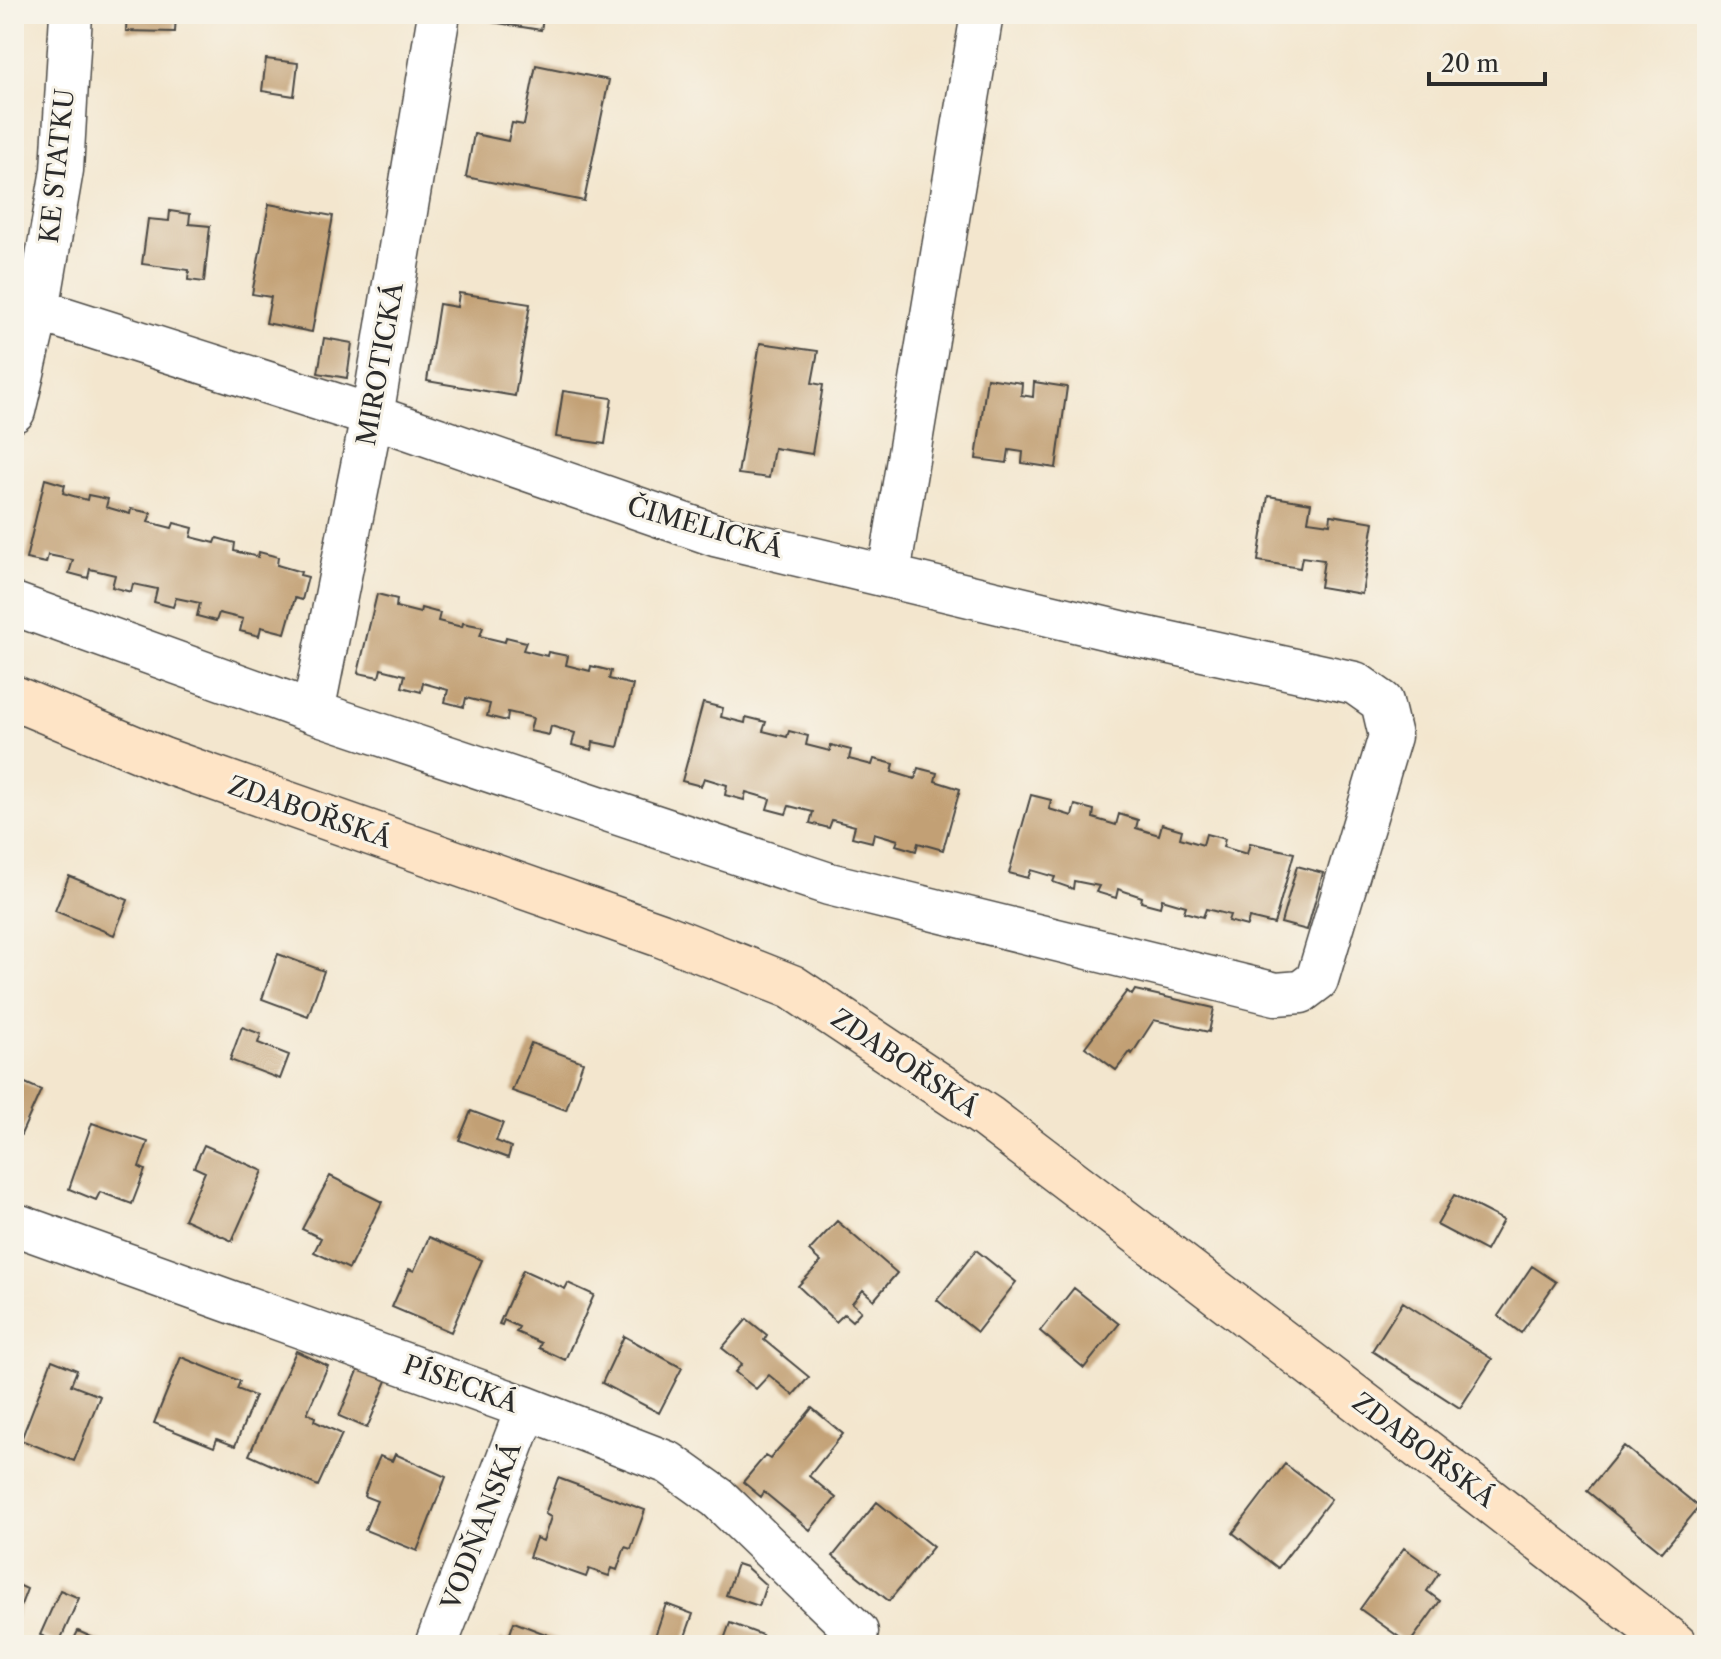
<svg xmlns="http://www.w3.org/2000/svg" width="1721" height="1659" viewBox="0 0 1721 1659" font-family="'Libre Caslon Text',serif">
<rect width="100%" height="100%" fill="#f7f3e8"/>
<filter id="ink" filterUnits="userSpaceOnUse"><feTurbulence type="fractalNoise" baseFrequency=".0125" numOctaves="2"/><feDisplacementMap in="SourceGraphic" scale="16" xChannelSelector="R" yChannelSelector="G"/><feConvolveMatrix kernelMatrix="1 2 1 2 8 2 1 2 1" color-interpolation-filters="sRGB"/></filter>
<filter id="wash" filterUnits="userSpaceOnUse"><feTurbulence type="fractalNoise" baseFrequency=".006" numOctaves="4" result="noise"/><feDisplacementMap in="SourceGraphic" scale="32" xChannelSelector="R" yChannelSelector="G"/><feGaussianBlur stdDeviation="1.8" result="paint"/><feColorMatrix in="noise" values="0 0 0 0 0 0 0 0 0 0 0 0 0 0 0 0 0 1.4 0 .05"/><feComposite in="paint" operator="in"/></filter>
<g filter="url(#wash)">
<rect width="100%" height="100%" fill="#f3e6ce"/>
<g id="blocks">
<path fill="#c2a074" d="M127 14H176L175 32 126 31Z
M494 14H544L541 30 492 22Z
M266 59 298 63 294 96 262 91Z
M536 65 609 80 584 201 466 177 474 134 508 141 512 123 524 125Z
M269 204 333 216 312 332 266 323 271 297 252 294Z
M170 211 190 214 189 224 210 226 204 282 188 280 189 270 142 264 148 219 169 221Z
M459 293 530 304 515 396 427 381 439 304 457 307Z
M324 338 352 343 347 378 318 373Z
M760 343 818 351 812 383 823 385 812 454 774 448 769 478 738 474Z
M987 378 1022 383 1021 395 1033 397 1034 382 1067 387 1056 468 1022 463 1023 452 1009 450 1007 463 976 459Z
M563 391 612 398 605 444 556 437Z
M45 479 65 485 63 493 87 500 88 495 108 499 106 507 130 514 131 509 151 513 148 522 172 528 174 523 193 528 191 537 215 543 217 538 235 543 234 551 258 557 259 552 278 557 277 565 301 572 300 575 308 577 302 600 295 598 285 633 261 627 259 636 240 631 243 619 219 613 216 621 197 616 200 603 176 598 173 607 154 602 157 589 133 584 131 592 112 587 115 575 90 569 88 578 69 573 73 560 48 555 46 563 26 559Z
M1268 496 1311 503 1308 521 1330 524 1331 515 1374 522 1362 594 1320 587 1324 560 1302 557 1300 568 1258 561Z
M377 594 397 599 396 607 420 613 421 608 440 613 438 621 462 627 463 623 483 627 480 636 505 642 506 637 526 642 523 650 547 656 548 652 568 656 566 665 590 671 591 666 611 671 609 679 633 685 618 747 593 742 592 750 572 745 575 733 551 726 549 735 530 731 533 718 508 712 507 721 487 716 490 704 466 698 464 707 445 702 448 690 423 683 421 692 402 687 405 675 381 669 379 677 358 673Z
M703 703 723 708 721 717 745 723 746 717 766 722 763 731 787 737 789 731 808 736 806 745 830 751 831 745 851 750 849 759 872 765 874 759 894 764 892 772 915 779 918 768 937 773 935 781 960 789 943 850 918 843 916 851 896 845 898 840 874 833 872 842 852 837 855 826 832 820 829 828 810 823 813 812 789 806 786 814 767 809 770 799 746 792 744 800 725 795 727 785 704 778 701 786 682 781Z
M1031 795 1051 800 1049 809 1072 816 1075 805 1094 810 1093 818 1116 825 1119 814 1138 820 1136 828 1159 835 1162 824 1182 830 1180 838 1203 845 1206 834 1225 839 1223 847 1247 854 1250 843 1294 853 1274 924 1249 918 1247 926 1228 921 1230 915 1206 909 1203 917 1184 912 1186 906 1162 899 1160 907 1141 902 1142 897 1118 889 1116 898 1096 892 1099 886 1074 881 1073 889 1053 882 1055 877 1031 870 1028 878 1009 873Z
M1297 866 1323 873 1307 930 1281 923Z
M69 876 128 900 114 935 55 911Z
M278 954 324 971 308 1016 262 999Z
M1135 990 1214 1008 1209 1032 1154 1020 1132 1054 1130 1052 1116 1070 1085 1047 1127 991 1132 995Z
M242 1027 261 1034 258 1043 289 1055 280 1079 230 1060Z
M531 1043 583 1062 566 1110 512 1091Z
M14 1078 41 1090 14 1150Z
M471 1111 503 1123 496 1141 511 1147 508 1158 459 1140Z
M92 1123 148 1142 139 1167 145 1170 132 1204 100 1192 96 1200 69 1189Z
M204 1145 263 1171 232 1241 184 1219 205 1172 194 1167Z
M330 1176 382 1202 349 1269 314 1252 321 1238 302 1229Z
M1454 1195 1503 1220 1486 1251 1437 1225Z
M837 1221 897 1273 874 1300 863 1290 852 1303 861 1311 852 1321 844 1314 836 1322 798 1286 821 1262 809 1251Z
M429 1237 482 1260 451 1332 392 1307 409 1269 414 1271Z
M976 1250 1016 1282 977 1332 937 1300Z
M1532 1266 1556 1282 1521 1333 1498 1316Z
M523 1270 565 1289 568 1283 594 1295 565 1360 539 1348 541 1343 516 1332 519 1327 504 1320 502 1325 499 1324Z
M14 1281 22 1284 14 1305Z
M1074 1288 1119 1324 1084 1368 1040 1331Z
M1403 1302 1492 1359 1460 1408 1372 1351Z
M747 1319 767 1335 764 1340 809 1377 793 1395 769 1375 756 1389 735 1372 742 1364 722 1348Z
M624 1336 682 1368 659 1413 602 1383Z
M296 1351 328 1366 307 1413 315 1417 314 1421 342 1434 318 1486 249 1455Z
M181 1357 240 1381 237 1389 255 1396 235 1446 217 1439 214 1447 154 1423Z
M52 1360 77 1370 71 1385 100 1396 74 1461 21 1440Z
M361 1364 389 1376 367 1428 339 1416Z
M812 1408 843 1434 809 1476 836 1498 810 1530 764 1492 761 1497 743 1482 765 1456 770 1459Z
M1624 1446 1699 1507 1662 1552 1587 1491Z
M395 1454 446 1477 417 1551 365 1530 377 1501 364 1496 371 1476 380 1456 392 1461Z
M1285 1464 1331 1499 1278 1568 1233 1533Z
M558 1478 645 1510 631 1549 625 1547 617 1570 612 1568 609 1576 589 1569 586 1577 529 1557 536 1538 543 1541 551 1517 545 1514Z
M877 1502 933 1547 889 1601 833 1556Z
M1404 1548 1439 1573 1427 1591 1440 1601 1409 1644 1360 1609Z
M737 1564 746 1567 766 1585 759 1606 726 1595Z
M14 1583 27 1589 14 1623Z
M60 1590 79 1598 59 1643 40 1635Z
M666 1604 693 1614 682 1645H652Z
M514 1622 564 1641 562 1645H499L501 1639 507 1642Z
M730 1623 762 1635 760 1638 771 1643 773 1639 788 1645H722Z
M78 1631 109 1645H71Z"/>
</g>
</g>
<g filter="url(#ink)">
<use href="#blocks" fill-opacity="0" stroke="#494743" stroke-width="2"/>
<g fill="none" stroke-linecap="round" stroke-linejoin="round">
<defs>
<path id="street" d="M14 411 38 310 62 170 71 14
M889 574 982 14
M14 604 313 712 829 884 1276 994 1301 992 1317 980 1390 736 1382 702 1355 683 1125 633 715 535 372 416 38 310
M313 712 372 416 439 14
M14 1224 527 1408 669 1463 718 1498 857 1632
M436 1645 527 1408"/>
<path id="secondary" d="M14 698 163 760 661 935 792 987 987 1117 1472 1487 1675 1645"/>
</defs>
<use href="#street" stroke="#494743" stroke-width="45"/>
<use href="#secondary" stroke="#494743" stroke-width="47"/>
<use href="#street" stroke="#fff" stroke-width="42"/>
<use href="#secondary" stroke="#fee4c6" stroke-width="44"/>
</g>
</g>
<g text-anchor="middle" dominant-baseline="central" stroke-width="6" stroke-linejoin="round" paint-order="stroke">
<g font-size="26" fill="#2b2b2b" stroke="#f7f3e8">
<text transform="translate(57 166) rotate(-84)">KE STATKU</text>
<text transform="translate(380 364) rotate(-80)">MIROTICKÁ</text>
<text transform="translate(705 527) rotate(16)">ČIMELICKÁ</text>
<text transform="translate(310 812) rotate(19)">ZDABOŘSKÁ</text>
<text transform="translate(905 1063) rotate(34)">ZDABOŘSKÁ</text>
<text transform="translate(461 1384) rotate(20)">PÍSECKÁ</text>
<text transform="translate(1424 1450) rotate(37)">ZDABOŘSKÁ</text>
<text transform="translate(481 1526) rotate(-69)">VODŇANSKÁ</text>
</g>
</g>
<rect width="1721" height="1659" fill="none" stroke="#f7f3e8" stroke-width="48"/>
<path d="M1429 72v12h116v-12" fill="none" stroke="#2b2b2b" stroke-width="4"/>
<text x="1441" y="72" font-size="24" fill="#2b2b2b" stroke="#f7f3e8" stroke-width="6" paint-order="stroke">20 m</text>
</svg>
